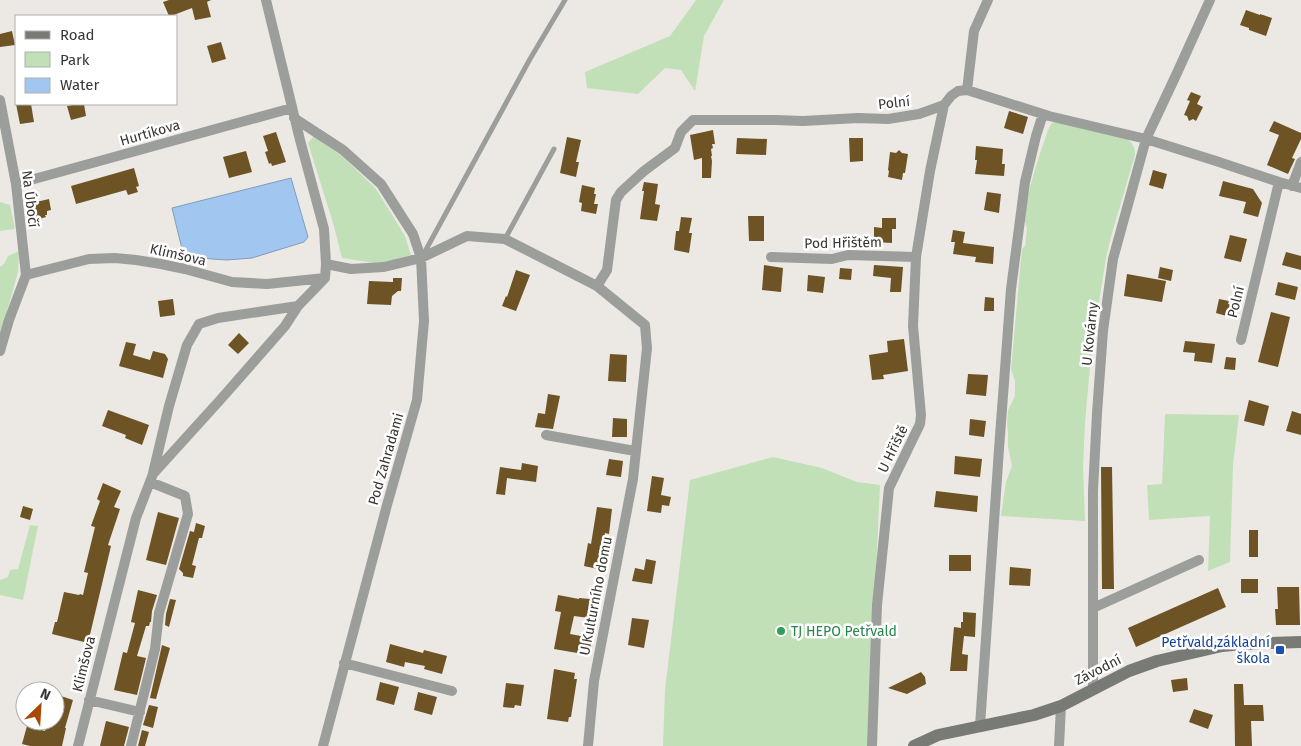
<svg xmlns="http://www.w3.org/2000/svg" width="1301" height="746" viewBox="0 0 1301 746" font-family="'Fira Sans',sans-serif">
<rect width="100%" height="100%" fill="#ece9e4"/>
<path fill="#c2e0b7" d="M696 0H724L704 36 695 91 681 70 665 68 638 94 587 88 585 72 670 36Z
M1060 121 1126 138C1133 143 1135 147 1135 155L1111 237 1106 258 1099 302 1090 367 1085 423 1083 467 1085 521 1001 516 1006 482 1012 466 1008 447V433L1007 423 1008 410 1015 396V381L1011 369 1022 249 1025 246 1027 228C1018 214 1042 148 1048 130L1052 123Z
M314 136 343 157 376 189 405 236 411 255 381 264 342 258 333 223 308 143Z
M0 202 10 205 15 229 0 231Z
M19 251 18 272 0 336V267L4 264 8 256Z
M1165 414 1239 415 1233 465 1230 562 1208 571 1210 516 1149 520 1147 485 1162 484Z
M773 457 822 468 857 482 880 485 868 746H663L665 690 690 480Z
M30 525 38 526 23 600 0 595V580L8 577 10 570 18 569Z"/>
<path fill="#a1c7f1" stroke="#819cb8" d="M291 178 308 237 304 242 252 258 227 260 184 257 172 208Z"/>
<path fill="#6e5324" d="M169 0H211L207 2 211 17 195 20 192 8 171 16H169L163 2Z
M1246 10 1260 15V14L1272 18 1266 36 1249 30V28L1240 25Z
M12 31 15 45 0 47V34Z
M221 42 226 59 212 63 207 46Z
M1191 92 1201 96 1197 104 1203 107 1196 121 1193 119 1189 121 1187 116 1184 115 1190 101 1187 100Z
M16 104H31L34 122 20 124Z
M79 104H84L86 116 71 120 67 106Z
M1009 111 1028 117 1023 134 1004 128Z
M1274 121 1301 133V139L1292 158 1295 159 1288 174 1267 165 1279 135 1269 131Z
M713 130 715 144H712L713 148 711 149 712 156H711L712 161 711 178H702V158L694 160 690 135Z
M276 132 286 162 272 166 271 163 269 164 265 152 268 151 263 136Z
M567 137 581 140 576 162H579L576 177 560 173Z
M737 138 767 139 766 155 736 154Z
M849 138H863V161L850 162Z
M976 146 1003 149 1002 164H1005L1004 176 975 174 977 160H975Z
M899 150 902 153 908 154 905 173H903L902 180 888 177 889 171 888 170 890 152 896 153Z
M246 151 252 172 229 178 223 157Z
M134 168 139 186 136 187 138 192 128 195 126 190 76 204 71 186Z
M1153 170 1167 174 1163 189 1149 185Z
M1223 181 1253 189 1262 203 1258 217 1243 213 1246 202 1219 196Z
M644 182 658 184 655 204 660 205 657 221 640 219 644 191H642Z
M582 185 595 188 594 194H596L594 204H598L596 214 581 211 582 203 579 202Z
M987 192 1001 194 999 213 984 210Z
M49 199 51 210 47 211V215H45L46 217 36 220 32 203Z
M748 216H764V241H749Z
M681 217 692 218 689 233H692L689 253 674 250 676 231H679Z
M882 218H896V229H892V243L874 242V227L882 228Z
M953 230 965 232 963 243 994 247 993 264 975 262 976 257 953 254 955 242H951Z
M1230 235 1247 239 1241 262 1224 258Z
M1286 252 1301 256V270L1282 265Z
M764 265 783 268 781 292 762 290Z
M874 265 903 267 901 292H890L891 278 873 276Z
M1160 267 1173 270 1171 281 1158 278Z
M840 268 852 269 851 280 839 279Z
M516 270 530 275 516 311 502 306 506 296 507 297Z
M1127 274 1166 281 1162 302 1124 296Z
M808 275 825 277 823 293 807 291Z
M393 278H402L401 291H398L392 296 391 305 367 304 369 281 393 282Z
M1278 282 1298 287 1295 300 1275 295Z
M985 297 994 298V311H984Z
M173 299 175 315 160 317 158 301Z
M1219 299 1229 301 1228 304 1232 305 1230 317 1216 313Z
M1271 312 1290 317 1278 367 1258 362Z
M239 333 249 343 238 354 228 345Z
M904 339 908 371 883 375 884 379 872 380 869 355 888 352 887 341Z
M1185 341 1215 344 1212 363 1194 361 1195 353 1183 352Z
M126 342 136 344 133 355 150 360 153 351 165 354 168 359 163 378 119 366Z
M610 354 627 355 626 382 608 381Z
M1226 357 1236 358 1235 370 1224 369Z
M968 374 988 375 986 396 966 394Z
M548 394 560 396 553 429 535 427 538 413 545 414Z
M1249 400 1269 406 1264 426 1244 421Z
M108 410 149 425 142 445 125 438 126 435 102 426Z
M1292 411 1301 414V435L1286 431Z
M613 418 627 419V437H612Z
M970 419 986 421 984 437 969 435Z
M955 456 982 459 980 477 954 474Z
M609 459 623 461 621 477 606 475Z
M522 463 538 466 536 482 507 478 505 495 496 494 500 467 521 470Z
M1101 467H1112L1114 589H1102Z
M652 476 664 478 661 495 671 497 669 506 662 505 661 513 647 511Z
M103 483 121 491 114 507 120 509 108 545 111 546 88 643 52 634 55 622H57L64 592 79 595 80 594 83 595 88 573 84 572 95 527 91 526 100 501 97 499Z
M936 491 978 496 977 512 934 507Z
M23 506 33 509 30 520 20 517Z
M597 507 612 509 609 534 605 533 598 569 584 566 588 543 591 544Z
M158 512 179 518 166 565 146 560Z
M196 523 205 526 202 538H199L192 565 196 566 193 578 183 576V573L179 569 190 531 194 532Z
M1249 530H1258V557H1249Z
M949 555H971V571H949Z
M646 559 656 561 652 584 632 581 635 568 644 570Z
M1010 567 1031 569 1030 586 1009 585Z
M1241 579H1258V593H1241Z
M1277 587H1299L1300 625H1276L1275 609H1278Z
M1218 588 1226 607 1136 647 1128 628Z
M138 590 157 595 152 611 151 622H150L149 626H146L137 656 146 658 137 695 114 690 123 652 127 653 135 623 131 622Z
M558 595 579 599V598L590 599 589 602H592L589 618 574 616 570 634 592 638 589 655 554 649 561 612 555 611Z
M170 599 176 600 169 627 165 625 166 614Z
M963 612 976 613 975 637 964 636 962 654 968 655 967 671H950L954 627 961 628V622H963Z
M632 618 649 620 644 648 628 645Z
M390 644 423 653 424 650 447 656 442 674 424 669 425 666 405 662 404 667 386 662Z
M162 645 170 648 156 699 150 698Z
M554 669 575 673 574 679H577L571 717H569L568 722 547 719Z
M921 672 925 677 926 684 907 694 888 688Z
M1187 678 1188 690 1173 692 1171 680Z
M380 682 399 687 394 705 376 700Z
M506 683 524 685 521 706 515 705 514 708 503 707Z
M1234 684H1243L1244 705H1263L1264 721H1251L1252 746H1235Z
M418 692 437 697 432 715 414 710Z
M58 695 73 700 65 728H66L62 746H30L22 744 27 726 45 731 46 723 55 725V706Z
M149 705 158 707 153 728 143 725Z
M1194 709 1213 715 1208 729 1189 722Z
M106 721 129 727 124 746H100Z
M142 730 149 732 145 746H138Z"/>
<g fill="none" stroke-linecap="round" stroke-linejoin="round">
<path stroke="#9c9e9c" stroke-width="5" d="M505 239 554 149
M422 257 530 59 565 0"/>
<path stroke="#9c9e9c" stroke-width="10" d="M967 90 974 31 988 0
M0 100 16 184 26 275 9 320 0 351
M294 118 343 150 381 184 413 234 421 258 424 321 417 400 387 505 323 746
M16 184 292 108
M1292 186 1301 162
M771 257 832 259 848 255 916 257
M326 264 351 269 384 267 421 258 467 236 505 239 597 286 645 325 647 348 633 479 594 681 588 746
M26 275 89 259 115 258 136 260 161 264 185 269 232 282 267 284 325 278
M597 286 607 270 616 200 621 192 644 171 675 148 681 132 693 120H776L803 121 858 118 888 119 919 114 933 109 944 105 951 96 958 91 967 90 1049 116 1146 139 1216 161 1279 182 1301 188
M1241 340 1279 182
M546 435 635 451
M153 473 169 406 187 345 199 324 218 318 298 306
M1093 608 1199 560
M344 663 452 691
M1093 689V491L1097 413 1103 331 1113 259 1146 139 1177 73 1210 0
M89 700 140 712
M980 726 999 449 1011 289 1025 182 1036 136 1043 114
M78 746 136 518 153 474 221 399 285 326 298 306 325 278 326 264 324 229 300 140 266 0
M131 746 155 649 159 613 188 514 185 496 150 482
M872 746 877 605 889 488 920 424 921 415 913 326 916 257 930 171 944 105
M1059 746 1061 706"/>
<path stroke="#787a76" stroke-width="12" d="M914 746 938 735 1034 715 1061 706 1129 671 1157 661 1222 646 1243 644 1301 642"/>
</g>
<circle fill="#2e9e5b" stroke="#fff" stroke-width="2" cx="781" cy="631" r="5"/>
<rect fill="#1a4fb4" stroke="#fff" stroke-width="2" x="1275" y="645" width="10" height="10" rx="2.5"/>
<g text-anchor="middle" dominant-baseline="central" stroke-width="5" stroke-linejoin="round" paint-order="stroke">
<g font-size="14" fill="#373634" stroke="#fff">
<text transform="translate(894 103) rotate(-6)">Polní</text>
<text transform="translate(150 133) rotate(-16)">Hurtíkova</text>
<text transform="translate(30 199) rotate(83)">Na Úbočí</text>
<text transform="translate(843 243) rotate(-1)">Pod Hřištěm</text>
<text transform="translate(178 255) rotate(13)">Klimšova</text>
<text transform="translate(1236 302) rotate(-76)">Polní</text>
<text transform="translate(1090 334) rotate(-84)">U Kovárny</text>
<text transform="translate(893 449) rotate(-64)">U Hřiště</text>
<text transform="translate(386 459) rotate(-74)">Pod Zahradami</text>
<text transform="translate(596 596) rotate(-79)">U Kulturního domu</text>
<text transform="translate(84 664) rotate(-76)">Klimšova</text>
<text transform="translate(1098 670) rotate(-27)">Závodní</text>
</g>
<g font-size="14" fill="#27864d" stroke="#fff" text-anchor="start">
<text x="791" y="631">TJ HEPO Petřvald</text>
</g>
<g font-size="14" fill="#164399" stroke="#fff" text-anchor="end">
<text x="1270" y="642">Petřvald,základní<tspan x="1270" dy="16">škola</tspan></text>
</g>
</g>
<rect x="15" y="15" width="162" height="90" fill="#ffffff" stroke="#afafae"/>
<rect x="25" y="31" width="25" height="8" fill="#787a76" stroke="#afafae"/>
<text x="60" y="40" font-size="15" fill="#373634">Road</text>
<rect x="25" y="52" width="25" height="15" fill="#c2e0b7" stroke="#afafae"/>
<text x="60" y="65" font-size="15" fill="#373634">Park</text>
<rect x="25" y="78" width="25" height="15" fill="#a1c7f1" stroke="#afafae"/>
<text x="60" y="90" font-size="15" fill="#373634">Water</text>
<g transform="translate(40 706) rotate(25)"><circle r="24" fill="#ffffff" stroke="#afafae"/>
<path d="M0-4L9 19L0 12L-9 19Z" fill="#aa4906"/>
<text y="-8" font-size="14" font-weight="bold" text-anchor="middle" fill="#373634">N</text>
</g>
</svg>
